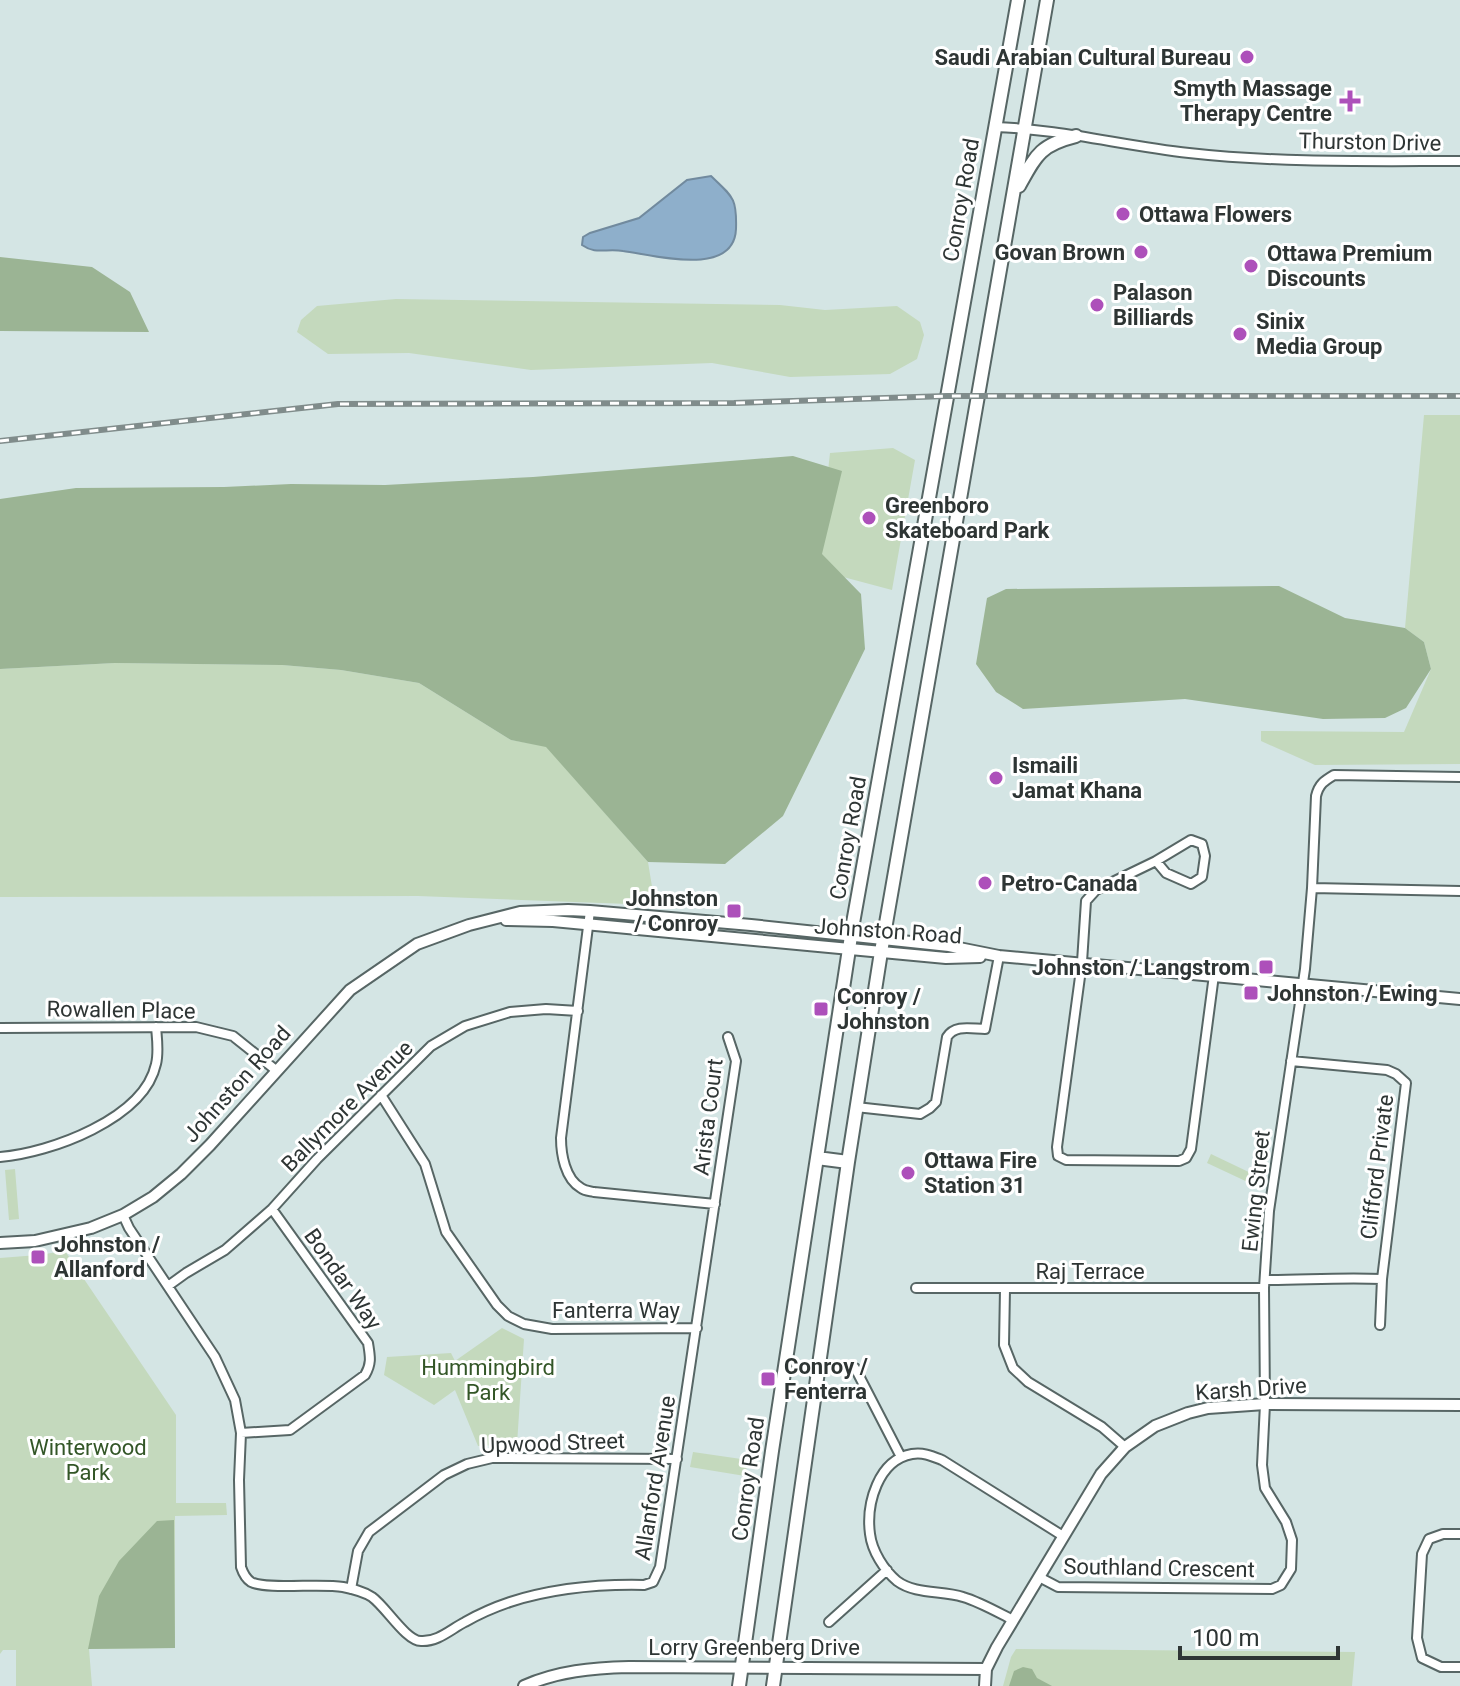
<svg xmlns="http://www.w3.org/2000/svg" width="1460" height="1686" viewBox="0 0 1460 1686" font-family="Roboto,sans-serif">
<rect width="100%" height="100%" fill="#d4e5e4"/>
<path fill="#c4d9bd" d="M396 299 780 305 825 310 897 306 920 322 924 335 917 359 890 374 790 377 712 363 531 370 409 353 328 354 297 332 301 320 317 306Z
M1424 415H1460V764L1315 765 1261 741V731L1404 732 1431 669 1424 642 1405 628Z
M893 448 915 460 892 590 817 570 830 453Z
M115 663 282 665 341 670 419 683 511 740 546 746 648 862 655 905 418 896 0 897V669Z
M1211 1154 1255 1175 1254 1185 1207 1163Z
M15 1169 19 1219 9 1220 5 1170Z
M65 1251 176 1415V1503H226L227 1515 175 1516V1648L89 1649 92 1686H16V1650H3L0 1654V1258L38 1255Z
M502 1328 524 1339 517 1444 478 1446 455 1390 434 1405 384 1375 387 1357 451 1353 455 1361Z
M693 1452 748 1460 745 1476 690 1467Z
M1016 1649 1355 1652 1352 1686H1003L1011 1657Z"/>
<path fill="#9bb494" d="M0 257 92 267 130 292 149 332 0 331Z
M793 456 842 471 822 554 861 594 865 649 783 816 725 864 648 862 546 747 511 740 419 683 341 670 282 665 115 663 0 669V499L76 488 224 487 291 484 385 485 533 477Z
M1279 586 1345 618 1405 628 1424 642 1431 669 1406 708 1385 718 1323 719 1185 699 1023 709 996 692 976 664 987 598 1006 589Z
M174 1520 175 1648 88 1649 99 1596 119 1561 157 1521Z
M1023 1667 1032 1669 1037 1678 1052 1686H1009L1014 1671Z"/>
<path fill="#8eafcb" stroke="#718a9e" stroke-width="2" d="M711 176C733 197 737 198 736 229 734 278 654 255 623 251 606 248 596 255 582 245L583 237 590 233 639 218 687 180Z"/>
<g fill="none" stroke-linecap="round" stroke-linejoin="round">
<defs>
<path id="minor" d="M995 127C1060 129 1124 146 1189 153 1279 163 1370 161 1460 161
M1460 777 1334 775C1324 781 1319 784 1316 796L1312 888 1460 891
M1156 861 1191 840 1202 844 1205 856 1202 877 1191 884 1166 873 1156 861 1096 890 1086 901 1082 962 1057 1147 1058 1156 1066 1160 1179 1161 1186 1158 1191 1149 1214 975
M590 911 561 1138C561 1154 565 1179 581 1188 585 1191 590 1191 594 1192L715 1204
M0 1028 196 1027 233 1036 277 1071
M1291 1061 1387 1070 1396 1074 1406 1083 1382 1279 1380 1325
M381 1095 425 1164 446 1232 497 1305 508 1316 524 1324 552 1329 697 1328
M856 1107 920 1114 930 1108 936 1102 947 1037C955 1024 972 1029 985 1029L999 956
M0 1157C50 1153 144 1119 156 1064 159 1052 157 1039 156 1027
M123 1215 129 1228 215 1357 235 1400 241 1433 239 1480 241 1567C243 1573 245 1578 251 1582 267 1590 320 1583 343 1587 353 1589 363 1591 372 1597 386 1607 406 1641 421 1641 438 1642 451 1629 465 1622 479 1614 495 1607 510 1602 554 1588 599 1584 644 1585L653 1582 660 1567 736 1061 728 1037
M1265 1280C1304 1280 1343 1277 1382 1279
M168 1286 186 1273 225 1250 272 1209 317 1159 431 1046 465 1026 510 1012 546 1009 578 1011
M916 1288H1264
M1005 1289 1004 1345 1013 1368 1028 1382 1102 1427 1125 1447
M855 1368 901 1457
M241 1433 290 1430 365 1375C372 1363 370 1356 368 1343L272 1209
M1460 1534H1443L1429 1539 1422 1554 1417 1638 1422 1658 1441 1667H1460
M1039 1577 1058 1587 1272 1589 1281 1585 1291 1569 1292 1540 1286 1522 1265 1488 1262 1465 1265 1404 1264 1288 1269 1211 1305 969 1312 888
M351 1589 358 1551 369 1532 444 1475 467 1464 492 1458 677 1459
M1013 1620C997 1612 980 1602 963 1597 942 1590 916 1595 897 1581 884 1570 872 1551 870 1534 866 1504 878 1460 912 1454 923 1452 932 1456 942 1460L1063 1536
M829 1622 887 1570"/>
<path id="tertiary" d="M506 920 553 921 946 958 980 957
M0 1243 35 1241 91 1228 123 1215 153 1197 181 1174 210 1145 350 990 417 944 469 925 520 912 568 910 590 911 751 925 949 946 999 956 1460 999
M524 1686C558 1671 592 1668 629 1667L986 1669
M985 1686 986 1669 997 1647 1101 1474 1125 1447 1155 1426 1188 1413 1208 1408 1265 1404 1460 1405"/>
<path id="secondary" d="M1019 186C1036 155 1040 145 1076 136
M817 1158 848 1162
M739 1686 772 1451 853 923 1018 0
M773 1686 848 1162 881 952 1047 0"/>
</defs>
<use href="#minor" stroke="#576665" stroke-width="12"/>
<use href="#tertiary" stroke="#576665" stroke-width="14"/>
<use href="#secondary" stroke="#576665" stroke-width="16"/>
<use href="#minor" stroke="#fff" stroke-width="8"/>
<use href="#tertiary" stroke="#fff" stroke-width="10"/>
<use href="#secondary" stroke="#fff" stroke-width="12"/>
<defs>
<path id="rail" d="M0 441 338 404 734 403 947 396H1460"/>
</defs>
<use href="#rail" stroke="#808c8b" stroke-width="6"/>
<use href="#rail" stroke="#fff" stroke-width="3" stroke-dasharray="9" stroke-linecap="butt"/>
</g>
<g fill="#ad50ba" stroke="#fff" stroke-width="3">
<circle cx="1247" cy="57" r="8"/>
<path d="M1346 89h8v8h8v8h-8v8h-8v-8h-8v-8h8z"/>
<circle cx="1123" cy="214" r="8"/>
<circle cx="1141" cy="252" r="8"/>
<circle cx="1251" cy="266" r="8"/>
<circle cx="1097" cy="305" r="8"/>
<circle cx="1240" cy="334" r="8"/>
<circle cx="869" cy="518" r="8"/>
<circle cx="996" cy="778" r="8"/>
<circle cx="985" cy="883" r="8"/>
<rect x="726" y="903" width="16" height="16" rx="4"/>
<rect x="1258" y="959" width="16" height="16" rx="4"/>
<rect x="1243" y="985" width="16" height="16" rx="4"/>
<rect x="813" y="1001" width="16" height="16" rx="4"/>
<circle cx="908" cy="1173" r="8"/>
<rect x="30" y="1249" width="16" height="16" rx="4"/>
<rect x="760" y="1371" width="16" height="16" rx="4"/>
</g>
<g text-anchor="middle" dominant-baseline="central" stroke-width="6" stroke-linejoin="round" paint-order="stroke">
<g font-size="22" font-weight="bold" fill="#2e3534" stroke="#fff" text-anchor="start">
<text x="1231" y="57" text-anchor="end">Saudi Arabian Cultural Bureau</text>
<text x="1332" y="88" text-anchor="end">Smyth Massage<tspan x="1332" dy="25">Therapy Centre</tspan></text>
<text x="1139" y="214">Ottawa Flowers</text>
<text x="1125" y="252" text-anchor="end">Govan Brown</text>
<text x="1267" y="253">Ottawa Premium<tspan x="1267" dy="25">Discounts</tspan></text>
<text x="1113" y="292">Palason<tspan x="1113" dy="25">Billiards</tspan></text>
<text x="1256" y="321">Sinix<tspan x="1256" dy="25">Media Group</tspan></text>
<text x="885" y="505">Greenboro<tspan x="885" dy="25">Skateboard Park</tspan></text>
<text x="1012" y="765">Ismaili<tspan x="1012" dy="25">Jamat Khana</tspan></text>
<text x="1001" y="883">Petro-Canada</text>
<text x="718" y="898" text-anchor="end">Johnston<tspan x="718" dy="25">/ Conroy</tspan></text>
<text x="1250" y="967" text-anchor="end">Johnston / Langstrom</text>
<text x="1267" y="993">Johnston / Ewing</text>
<text x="837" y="996">Conroy /<tspan x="837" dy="25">Johnston</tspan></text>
<text x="924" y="1160">Ottawa Fire<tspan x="924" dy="25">Station 31</tspan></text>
<text x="54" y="1244">Johnston /<tspan x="54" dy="25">Allanford</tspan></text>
<text x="784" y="1366">Conroy /<tspan x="784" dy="25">Fenterra</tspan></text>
</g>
<g font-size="22" fill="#2e3534" stroke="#fff">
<text transform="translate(1370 142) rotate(1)">Thurston Drive</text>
<text transform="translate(961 200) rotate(-80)">Conroy Road</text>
<text transform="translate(848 838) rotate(-80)">Conroy Road</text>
<text transform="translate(888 931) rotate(4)">Johnston Road</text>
<text transform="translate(121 1010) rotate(1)">Rowallen Place</text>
<text transform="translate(237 1084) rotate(-48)">Johnston Road</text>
<text transform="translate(347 1106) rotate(-45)">Ballymore Avenue</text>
<text transform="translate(708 1117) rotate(-83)">Arista Court</text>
<text transform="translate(1377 1167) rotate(-83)">Clifford Private</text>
<text transform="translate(1256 1191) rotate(-84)">Ewing Street</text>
<text x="1090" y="1271">Raj Terrace</text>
<text transform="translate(343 1279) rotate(55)">Bondar Way</text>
<text x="616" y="1310">Fanterra Way</text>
<text transform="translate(1251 1389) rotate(-4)">Karsh Drive</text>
<text transform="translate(553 1443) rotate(-2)">Upwood Street</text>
<text transform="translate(655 1478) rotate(-81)">Allanford Avenue</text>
<text transform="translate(748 1479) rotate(-82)">Conroy Road</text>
<text transform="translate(1159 1568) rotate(1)">Southland Crescent</text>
<text x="754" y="1647">Lorry Greenberg Drive</text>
</g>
<g font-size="22" fill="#335627" stroke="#fff">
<text x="488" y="1367">Hummingbird<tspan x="488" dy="25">Park</tspan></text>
<text x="88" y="1447">Winterwood<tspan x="88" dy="25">Park</tspan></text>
</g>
</g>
<path d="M1180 1646v12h158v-12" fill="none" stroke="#2e3534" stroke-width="4"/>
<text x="1192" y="1646" font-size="24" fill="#2e3534" stroke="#ffffff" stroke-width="6" paint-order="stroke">100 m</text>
</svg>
